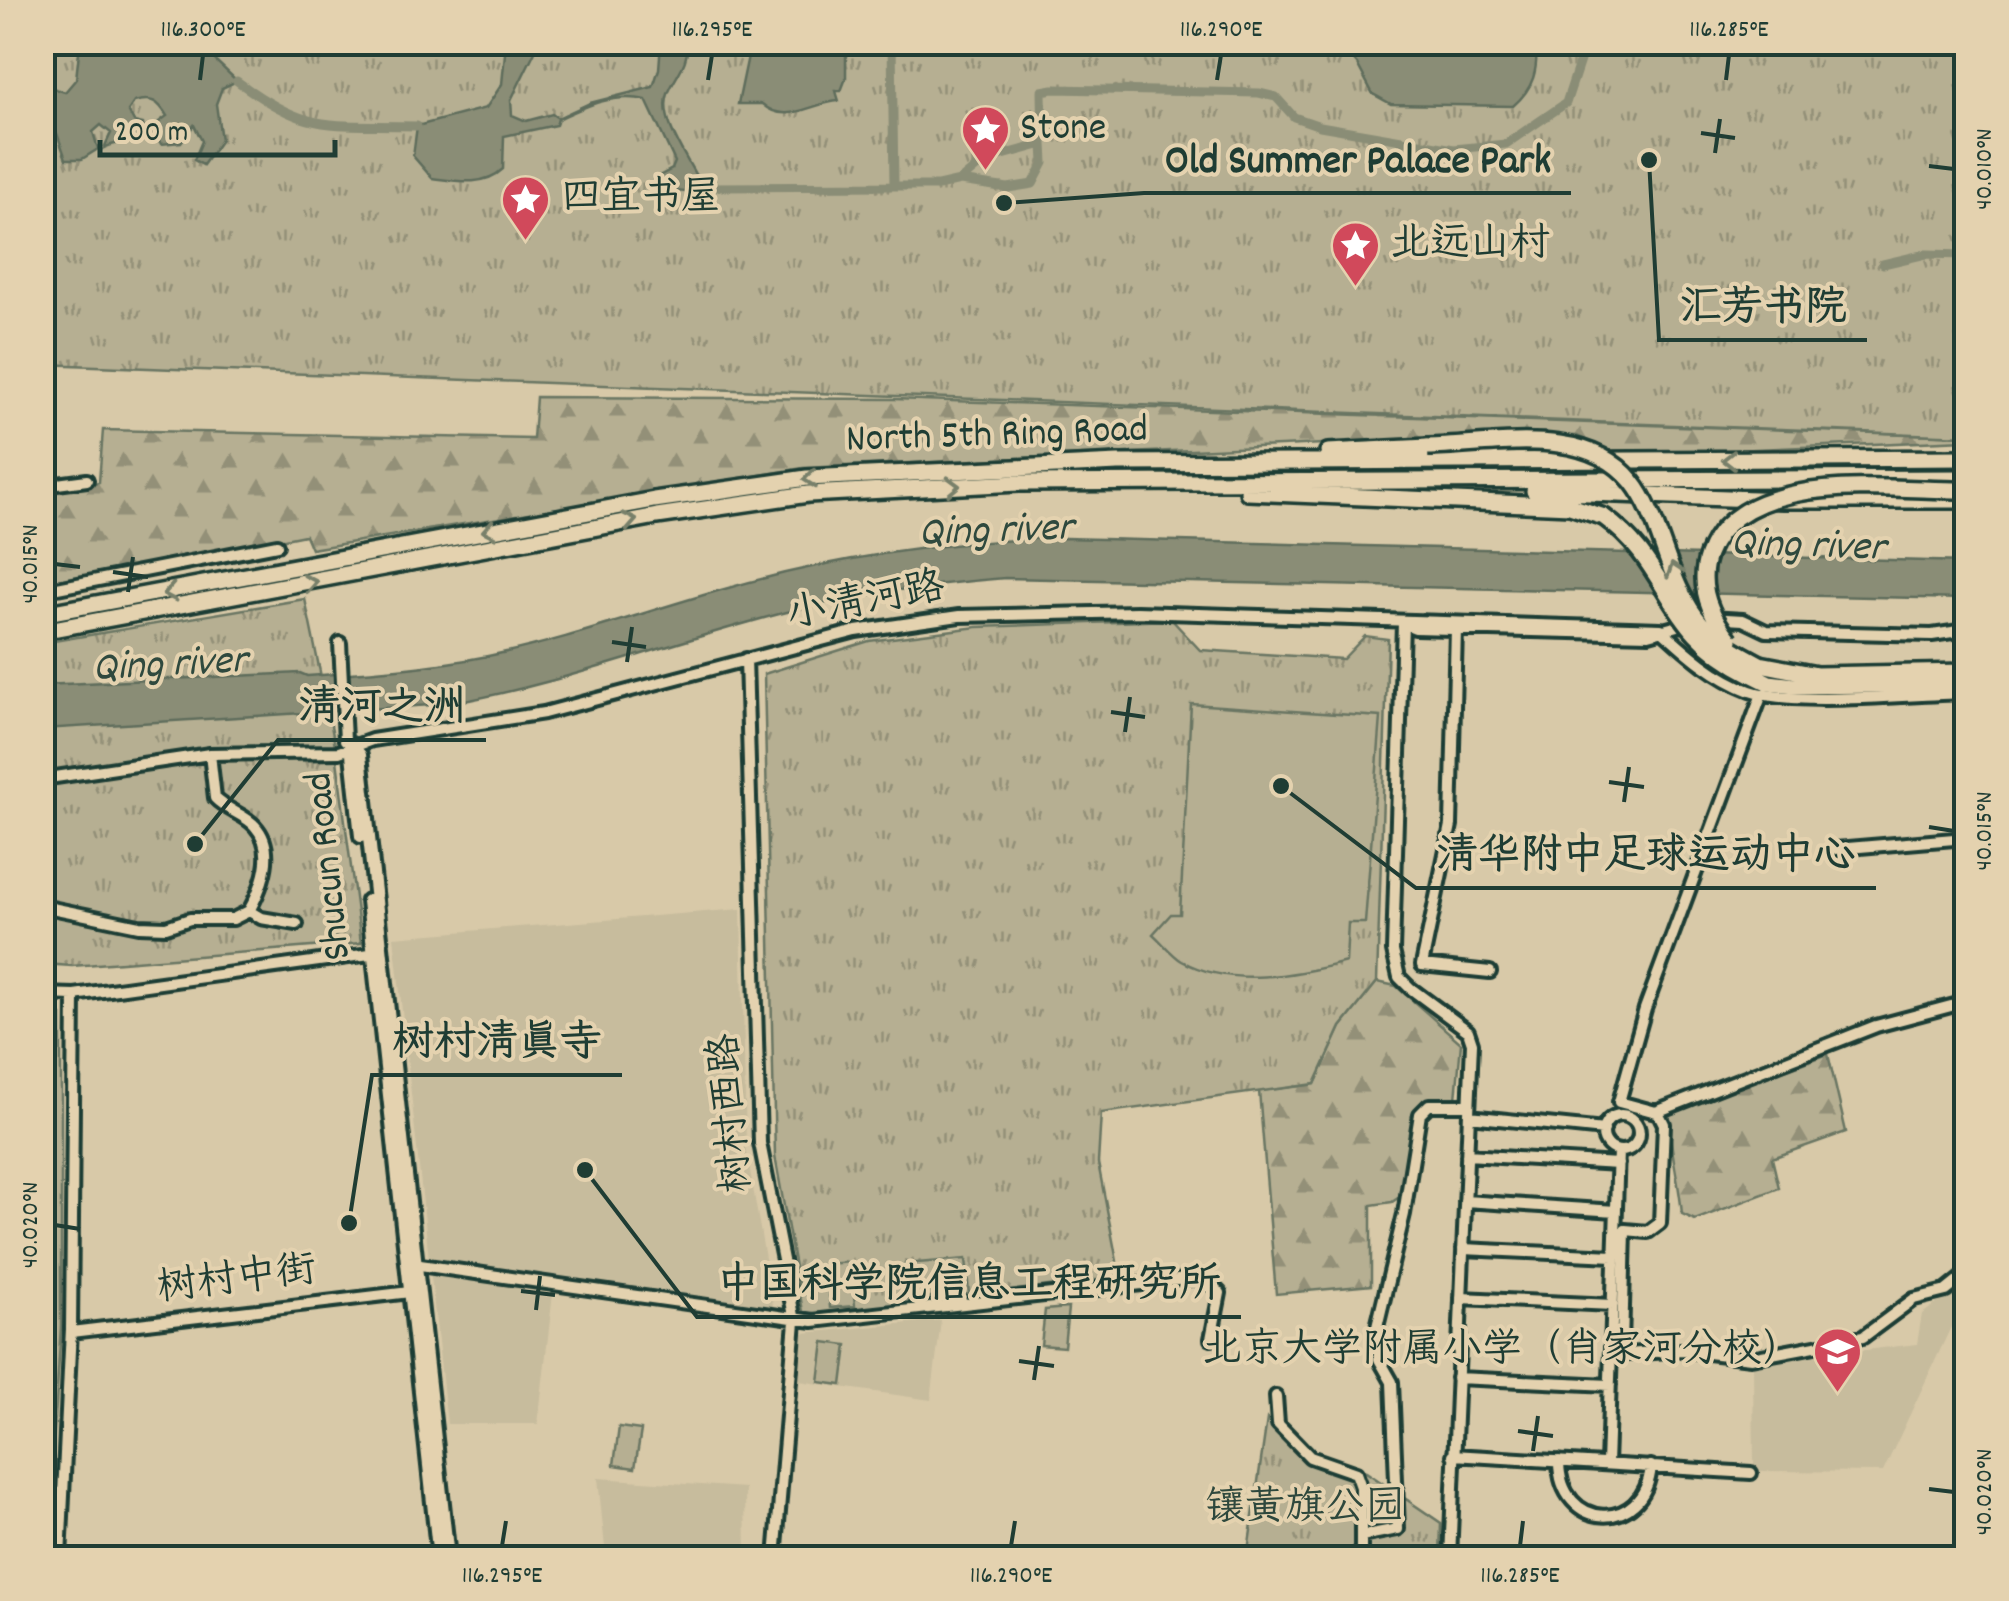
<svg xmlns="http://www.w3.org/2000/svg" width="2009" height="1601" viewBox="0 0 2009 1601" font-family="Dekko,'LXGW WenKai TC',sans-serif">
<defs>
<pattern id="forest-firs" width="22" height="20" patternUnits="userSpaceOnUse" patternTransform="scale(2.5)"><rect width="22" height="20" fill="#b6af92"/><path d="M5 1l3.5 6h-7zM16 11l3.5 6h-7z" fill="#939078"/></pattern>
<pattern id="park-tufts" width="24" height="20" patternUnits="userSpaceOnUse" patternTransform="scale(2.5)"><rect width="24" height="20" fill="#b6af92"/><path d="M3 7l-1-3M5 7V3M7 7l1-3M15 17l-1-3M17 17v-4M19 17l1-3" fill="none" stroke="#939078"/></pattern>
</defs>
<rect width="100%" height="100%" fill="#d8c9a8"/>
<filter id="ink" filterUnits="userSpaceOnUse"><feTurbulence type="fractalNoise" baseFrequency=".01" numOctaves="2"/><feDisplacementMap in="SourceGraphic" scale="20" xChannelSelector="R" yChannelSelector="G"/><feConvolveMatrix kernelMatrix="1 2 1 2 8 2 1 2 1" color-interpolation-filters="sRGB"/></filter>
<g filter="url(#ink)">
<path fill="#c7bc9d" d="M741 909 746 1147 774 1311 555 1276 538 1424H447L394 937Z
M1966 1283V1305L1950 1329 1883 1472 1754 1471 1753 1363 1917 1344 1922 1314Z
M941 1320 931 1400 792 1380 797 1337 803 1333Z
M598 1478 745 1488 746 1558H606Z"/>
<path fill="url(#forest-firs)" stroke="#6a7663" stroke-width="2.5" d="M536 397 894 399 1966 436V440L1617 455 1577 436 1518 435 803 468 311 549 305 535 43 587V493L99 482 103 430 533 439Z
M1377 982 1396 986 1461 1043 1456 1099H1425L1414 1113 1401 1196 1392 1202 1371 1205V1285L1276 1294 1259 1091 1315 1084 1341 1027Z
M1828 1054 1846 1132 1772 1158 1779 1188 1695 1220 1682 1214C1679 1179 1669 1148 1669 1113Z"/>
<path fill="url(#park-tufts)" stroke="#6a7663" stroke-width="2.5" d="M43 43H1966V436L43 364Z
M305 599 335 745 361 943 72 966 43 964 42 643Z
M1172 620 1200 650 1343 659 1365 636 1388 639 1377 982 1341 1027 1315 1084 1101 1113 1098 1163 1120 1277 804 1317 775 1156 764 674 869 641 977 627Z
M42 1014 61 1015V1326L46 1558H42Z
M1267 1419 1302 1458 1366 1472 1441 1523 1440 1558H1247Z"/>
<path fill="#b6af92" stroke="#6a7663" stroke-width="2.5" d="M1191 704 1381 717 1365 923H1348L1346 962C1297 975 1230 988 1182 961 1172 955 1162 942 1153 934L1171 914H1180Z
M966 1259 969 1294 908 1299 905 1264Z
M851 1262 855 1306 830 1308 827 1264Z
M1068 1308 1064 1347 1041 1345 1045 1310Z
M824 1342 847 1345 842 1385 819 1382Z
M619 1427 641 1430 635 1468 614 1465Z"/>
<path fill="#8a8d76" stroke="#5f6d5c" stroke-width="2.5" d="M80 43H197L237 81 222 88 216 104 221 140 203 165 194 160 202 141 194 125 181 142 161 144 152 127 167 116C158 101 152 97 134 102L128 111 134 122 143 124 145 135C131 145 118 140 104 148L111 133 101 125 93 132 98 149 82 159H66L43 94 49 87 65 92 76 79Z
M299 43H472L330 55Z
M506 43H539L511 100 512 115 526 121 552 114 558 118 590 103 653 87 659 69 661 43H687C689 65 675 75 668 94 659 118 685 155 696 176L706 180 704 194 656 189 659 176 672 169 675 162 646 100C614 93 588 105 558 119L556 125 504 136 503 169C484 187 456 181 432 178L413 156 417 126 486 108 502 84Z
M766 43H846V78L841 91H836L839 101C813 102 786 126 762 104H738L748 56 766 52Z
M1338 43H1536C1538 70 1534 88 1513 106L1391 104 1373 94 1357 64Z
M1064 538 1966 562V599L1005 578C931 584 858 594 787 612 673 641 564 684 448 704L43 729V685L300 673 307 676C368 672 428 668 488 656 567 640 643 612 721 590 833 557 948 541 1064 538Z"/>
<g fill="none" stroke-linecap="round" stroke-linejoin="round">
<path stroke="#8a8d76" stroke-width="9" d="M237 81C311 136 331 123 417 126
M960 181 1008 188 1033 184 1044 163 1043 144
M894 186H938L960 181 985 160 1043 144 1042 91 1053 89 1259 93 1276 97 1294 117 1320 126 1454 149 1506 144 1566 103 1586 42
M705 187 894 186 892 42
M1883 264 1926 254 1966 255"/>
<defs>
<path id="minor" d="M42 486 87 480
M42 591 277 545
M1710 618 1743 620 1766 631 1932 635 1966 630
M1403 623 1393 951 1399 977 1410 988 1468 1031 1472 1043 1450 1558
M1403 623 1415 628 1649 634 1689 623
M1456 629 1451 825 1422 965 1490 972
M1661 629C1688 654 1715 678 1750 691 1794 707 1914 694 1966 693
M340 643 345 740 351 745
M746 659 760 1143 795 1321 775 1558
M1762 694 1645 1009 1619 1102 1656 1112 1876 1026 1966 1002
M210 754 215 798C226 810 246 815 255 826 277 850 262 887 249 911L261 918 297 924
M42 779 210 754 339 752 372 740 544 713 856 631 959 616 1137 612 1661 629
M1836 849 1966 838
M42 906 139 926 166 927 190 919H233L249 911
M42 994 74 995 377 953
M1658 1112 1664 1124 1660 1223 1648 1232 1625 1230 1622 1345 1627 1354 1682 1350 1751 1358 1863 1337 1914 1299 1946 1291 1966 1275
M1603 1133a18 18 0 1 1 36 0a18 18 0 1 1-36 0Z
M1469 1116 1604 1130
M1467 1155 1618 1164
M1465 1201 1616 1211
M1463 1249 1614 1256
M413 1264 813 1321 1195 1278 1209 1282 1220 1293 1211 1339
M1461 1298 1613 1305
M71 1332 410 1292
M1457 1378 1610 1385
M1276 1396 1278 1424 1310 1457 1356 1473 1361 1487V1536
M1453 1455 1751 1473
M1559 1461C1559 1531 1645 1535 1651 1466
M1607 1464 1618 1151
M60 1558 71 1329 74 995
M1361 1558V1536L1398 1529 1392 1382 1379 1359 1377 1327 1404 1214 1420 1114 1429 1105H1469"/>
<path id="major" d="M351 745 360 755 448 1558
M351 745 361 836
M368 901 439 1558"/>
<path id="highway" d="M1328 452 1428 447
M1534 491 1783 500H1966
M1248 492 1570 506 1604 517
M42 614 654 500 807 478 1118 463 1966 458
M42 631 657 516 808 494 1019 483 1966 478
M1760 664 1817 675 1966 672
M1751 674 1769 683 1795 686 1966 684"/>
</defs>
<use href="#minor" stroke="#1f3d34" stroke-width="18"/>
<use href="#major" stroke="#1f3d34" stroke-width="20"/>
<use href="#highway" stroke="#1f3d34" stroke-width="22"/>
<use href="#minor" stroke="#e4d2af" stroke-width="10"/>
<use href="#major" stroke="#e4d2af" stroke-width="12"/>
<use href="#highway" stroke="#e4d2af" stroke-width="15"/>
<defs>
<path id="highway-bridge" d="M1428 447C1470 446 1518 438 1559 444 1671 459 1647 562 1703 626 1719 643 1740 653 1760 664
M1604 517C1673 567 1662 630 1751 674
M1730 640C1710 615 1697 586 1708 555 1740 467 1891 491 1966 490"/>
</defs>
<use href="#highway-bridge" stroke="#1f3d34" stroke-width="22" stroke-linecap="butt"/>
<use href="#highway-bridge" stroke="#e4d2af" stroke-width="15"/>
</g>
<defs><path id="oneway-chevron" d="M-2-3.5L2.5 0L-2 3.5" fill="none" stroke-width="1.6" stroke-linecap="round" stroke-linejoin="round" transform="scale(2.5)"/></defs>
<g stroke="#78806b">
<use href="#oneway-chevron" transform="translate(1729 460) rotate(180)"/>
<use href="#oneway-chevron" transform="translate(810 479) rotate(174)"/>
<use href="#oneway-chevron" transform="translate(953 486) rotate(-2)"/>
<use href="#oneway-chevron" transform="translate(630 521) rotate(-11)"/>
<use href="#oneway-chevron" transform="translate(489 530) rotate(169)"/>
<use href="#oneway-chevron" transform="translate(1674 570) rotate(-109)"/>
<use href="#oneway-chevron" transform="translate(311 583) rotate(-11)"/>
<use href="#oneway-chevron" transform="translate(170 593) rotate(170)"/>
</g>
</g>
<path fill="none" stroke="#1f3d34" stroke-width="4" d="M200 80 203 55M708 80 712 55M1217 80 1221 55M1726 80 1729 55M1701 133 1735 138M1715 153 1720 119M1929 166 1954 169M55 564 80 567M113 572 148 577M128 592 133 557M612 642 646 647M627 662 632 627M1111 712 1145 717M1125 732 1130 697M1609 782 1644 787M1624 802 1629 767M1929 827 1954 831M55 1225 80 1229M521 1291 555 1295M536 1310 540 1276M1019 1361 1054 1366M1034 1380 1039 1346M1518 1431 1553 1436M1533 1451 1538 1416M1929 1489 1954 1492M502 1546 506 1521M1011 1546 1015 1521M1520 1546 1523 1521"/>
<defs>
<symbol id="sight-pin" viewBox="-11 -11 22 30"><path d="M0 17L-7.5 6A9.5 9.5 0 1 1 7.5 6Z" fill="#d1495b" stroke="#e4d2af"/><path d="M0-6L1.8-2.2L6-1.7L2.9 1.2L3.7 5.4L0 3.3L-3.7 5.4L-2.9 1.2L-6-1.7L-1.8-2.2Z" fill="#fff"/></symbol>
<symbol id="school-pin" viewBox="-11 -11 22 30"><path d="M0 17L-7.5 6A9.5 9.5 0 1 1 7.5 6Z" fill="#d1495b" stroke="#e4d2af"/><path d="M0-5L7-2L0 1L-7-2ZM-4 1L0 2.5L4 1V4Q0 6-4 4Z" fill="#fff"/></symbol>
</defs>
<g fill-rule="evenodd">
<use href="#sight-pin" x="958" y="102" width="55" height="75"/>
<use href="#sight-pin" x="498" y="172" width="55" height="75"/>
<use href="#sight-pin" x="1328" y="218" width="55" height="75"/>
<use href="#school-pin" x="1810" y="1324" width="55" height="75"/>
</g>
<g text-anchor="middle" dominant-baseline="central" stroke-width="8" stroke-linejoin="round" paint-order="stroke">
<g font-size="40" fill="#1f3d34" stroke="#e4d2af" text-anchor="start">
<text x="1020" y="130">Stone</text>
<text x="561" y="200">四宜书屋</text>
<text x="1390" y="246">北远山村</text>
<text x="1802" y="1352" text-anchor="end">北京大学附属小学（肖家河分校）</text>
</g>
<g font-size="40" fill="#1f3d34" stroke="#e4d2af">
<text transform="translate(997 437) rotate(-2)">North 5th Ring Road</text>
<text transform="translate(866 604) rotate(-11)">小清河路</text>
<text transform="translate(331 866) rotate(-96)">Shucun Road</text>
<text transform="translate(734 1113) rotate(-95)">树村西路</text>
<text transform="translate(237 1282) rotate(-7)">树村中街</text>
</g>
<g font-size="40" fill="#2e483d" stroke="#e4d2af">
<text x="1305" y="1510">镶黄旗公园</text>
</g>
<g font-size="42" font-style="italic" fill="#2f493e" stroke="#e4d2af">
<text transform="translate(996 533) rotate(-2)">Qing river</text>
<text transform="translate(1808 548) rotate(2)">Qing river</text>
<text transform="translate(170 667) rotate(-3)">Qing river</text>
</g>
</g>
<path fill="none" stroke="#1f3d34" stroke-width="4" d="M1004 203L1144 193H1571M1649 160L1659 340H1867M195 844L278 740H486M1281 786L1416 888H1876M349 1223L372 1075H622M585 1170L697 1317H1241"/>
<g fill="#1f3d34" stroke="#e4d2af" stroke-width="4">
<circle cx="1004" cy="203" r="10"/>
<circle cx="1649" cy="160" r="10"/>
<circle cx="195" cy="844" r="10"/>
<circle cx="1281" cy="786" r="10"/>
<circle cx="349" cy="1223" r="10"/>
<circle cx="585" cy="1170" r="10"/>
</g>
<g font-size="42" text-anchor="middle" font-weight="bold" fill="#1f3d34" stroke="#e4d2af" stroke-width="8" stroke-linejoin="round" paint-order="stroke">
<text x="1358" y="172">Old Summer Palace Park</text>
<text x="1763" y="319">汇芳书院</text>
<text x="382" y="719">清河之洲</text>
<text x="1646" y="867">清华附中足球运动中心</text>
<text x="497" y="1054">树村清真寺</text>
<text x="969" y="1296">中国科学院信息工程研究所</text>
</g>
<rect width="2009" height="1601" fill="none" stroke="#e4d2af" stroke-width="110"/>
<path d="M100 140v15h235v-15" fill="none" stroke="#1f3d34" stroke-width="5"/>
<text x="115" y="140" font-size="30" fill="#1f3d34" stroke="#e4d2af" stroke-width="8" paint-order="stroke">200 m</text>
<rect x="55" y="55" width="1899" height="1491" fill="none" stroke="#1f3d34" stroke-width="4"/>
<g font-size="25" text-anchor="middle" fill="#1f3d34">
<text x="203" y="36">116.300°E</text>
<text x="712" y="36">116.295°E</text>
<text x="1221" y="36">116.290°E</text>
<text x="1729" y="36">116.285°E</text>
<text transform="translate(1982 169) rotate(-90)" y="9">40.010°N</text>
<text transform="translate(28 564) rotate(-90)" y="9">40.015°N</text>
<text transform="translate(1982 831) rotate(-90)" y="9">40.015°N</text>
<text transform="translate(28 1225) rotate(-90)" y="9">40.020°N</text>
<text transform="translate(1982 1492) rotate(-90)" y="9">40.020°N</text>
<text x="502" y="1582">116.295°E</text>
<text x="1011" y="1582">116.290°E</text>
<text x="1520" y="1582">116.285°E</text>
</g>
</svg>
